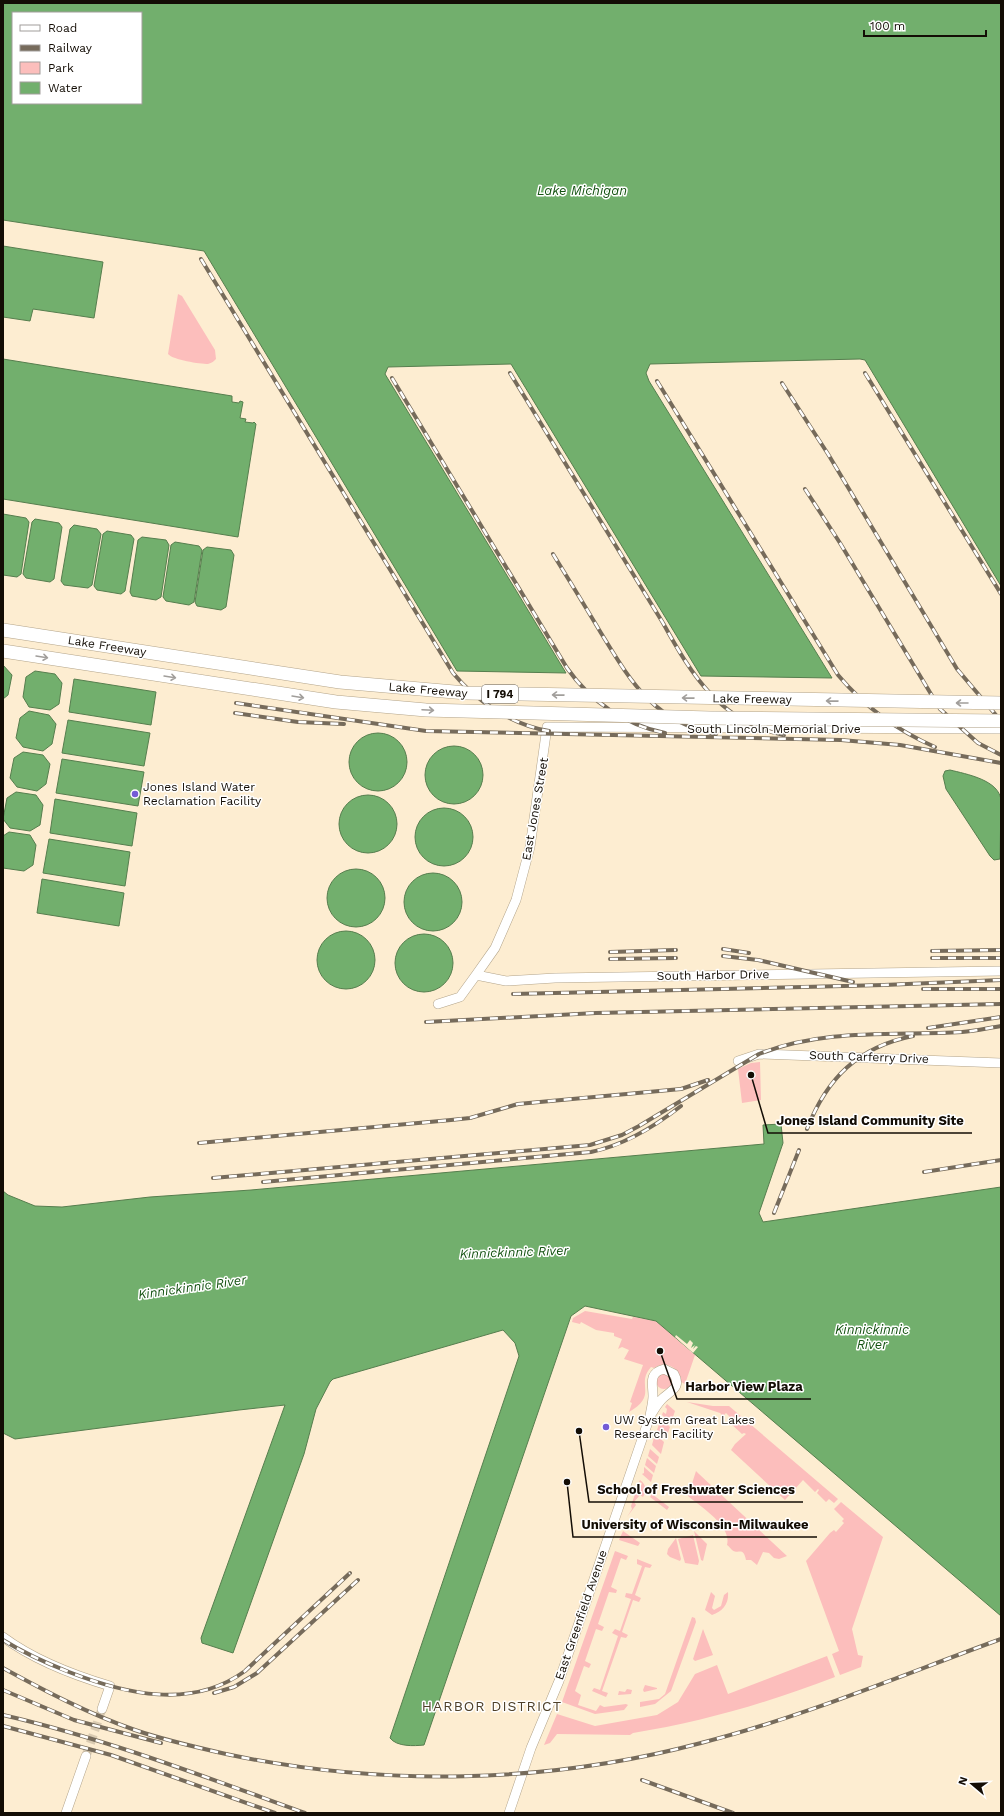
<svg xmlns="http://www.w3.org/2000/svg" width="1004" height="1816" viewBox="0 0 1004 1816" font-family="'Work Sans',sans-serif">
<rect width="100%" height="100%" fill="#fdedd1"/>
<path fill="#fcbebc" d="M178 294 182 296 215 350 216 359C214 361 212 363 208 364 200 364 173 360 168 354Z
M760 1062 761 1100 742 1103 738 1069 751 1063Z
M585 1311 632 1319 633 1317 656 1321 695 1355 685 1384 681 1382C680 1367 666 1360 654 1368L651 1367C635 1385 659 1395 629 1412L632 1403 630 1402 643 1365 624 1359 629 1350 622 1347 618 1349 622 1339 614 1336V1333L596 1330 581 1322 580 1324 572 1322 573 1318Z
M656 1381a8 8 0 1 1 16 0a8 8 0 1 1-16 0Z
M687 1402 713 1406H729L838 1499 834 1503 829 1499 826 1502 817 1493 819 1490 818 1489 815 1492 803 1480 785 1500 731 1450 735 1444 746 1434 744 1433 742 1434 728 1421 731 1418 726 1413 723 1416 720 1413Z
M667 1404 675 1411 671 1423 662 1415 663 1412 666 1414 667 1409 665 1407Z
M661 1418 670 1427 666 1438 657 1430Z
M655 1434 664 1442 661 1454 652 1445Z
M650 1449 659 1457 657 1464 648 1456Z
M647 1458 656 1466 654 1473 645 1465Z
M644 1467 653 1475 651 1482 642 1474 644 1473Z
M696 1471 699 1474 787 1556 779 1559 774 1558 769 1553 763 1552 757 1565 751 1560H746C743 1546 739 1555 732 1550 730 1548 729 1546 727 1545 732 1526 701 1507 688 1496Z
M640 1480C646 1484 647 1491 643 1497L640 1495 634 1502 636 1505 627 1517 632 1509 631 1506 637 1488 640 1489 642 1483 639 1482Z
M652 1494 669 1507 667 1510 650 1497Z
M841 1502 883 1537 852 1629 858 1655 863 1656 861 1667 840 1675 832 1654 839 1651 806 1561 830 1533 834 1530 836 1532 844 1523 842 1521 844 1519 834 1509Z
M623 1531 640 1543 638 1546 619 1540Z
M694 1531 707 1544 703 1561 701 1560Z
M693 1535 699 1561 698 1565 685 1563 678 1539Z
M676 1538 681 1559 680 1561 670 1557 667 1554 668 1549Z
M615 1551 628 1556 626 1560 621 1558 611 1587 617 1590 616 1593 609 1592 598 1624 604 1627 602 1631 596 1629 585 1661 591 1664 589 1668 584 1666 575 1691 581 1695 578 1705 596 1711 600 1705 604 1707 626 1704 628 1705 624 1710 595 1714 562 1702Z
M637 1559 652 1565 650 1568 645 1567 635 1595 641 1598 639 1602 633 1600 622 1632 628 1635 626 1638 621 1637 602 1691 608 1693 606 1697 592 1691 594 1688 600 1690 618 1636 612 1633 615 1629 620 1631 631 1599 625 1597 626 1593 632 1594 642 1566 637 1564Z
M711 1592 715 1596 712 1608 714 1610 721 1606 724 1595 728 1592C729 1604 723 1611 712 1615L705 1610Z
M692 1617 695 1618 696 1622 671 1691 655 1704 640 1707V1702L659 1699 665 1694Z
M703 1629 713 1655 695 1661 693 1659Z
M827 1656 835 1677C770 1702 703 1722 633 1733L630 1735 557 1734 550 1743 544 1745 557 1714 595 1726 657 1715 678 1702 695 1674 717 1665 728 1694Z
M645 1685 657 1688V1689L644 1692 643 1690Z
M627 1689 632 1690 631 1694 618 1695 619 1691 625 1692Z"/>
<path fill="#72af6d" stroke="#567e4e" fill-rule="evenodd" d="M3 3H1001V586L865 360 860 359 650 364 646 373 649 381 832 678 701 676 511 364 388 367 385 374 566 673 457 671 204 251 3 220ZM13 13H141V103H13Z
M3 246 103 262 94 318 33 309 30 321 3 317Z
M3 359 232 396V402L239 403 240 401 243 402 240 418 246 419 245 422 253 423 254 422 256 424 238 537 3 499Z
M3 514 26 518 29 522 21 574 17 577 3 575Z
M35 519 59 523 62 527 54 579 50 582 26 578 23 574 32 522Z
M74 525 97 529 101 534 92 585 88 588 64 585 61 581 70 529Z
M107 531 131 535 134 539 125 591 121 594 97 590 94 586 103 534Z
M142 537 166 540 169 545 161 597 156 600 132 596 130 592 138 540Z
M175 542 199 546 202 550 194 602 189 605 166 601 163 597 171 545Z
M207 547 231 550 234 555 226 607 221 610 197 606 195 602 203 550Z
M3 665 12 675 8 695 3 699Z
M35 671 55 674 62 683 59 704 50 710 29 707 23 697 26 677Z
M74 679 156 692 151 725 69 712Z
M29 711 49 715 56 724 52 744 43 751 23 747 16 738 20 718Z
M68 720 150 733 144 766 62 753Z
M349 762a29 29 0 1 1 58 0a29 29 0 1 1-58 0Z
M425 775a29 29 0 1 1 58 0a29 29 0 1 1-58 0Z
M23 752 43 755 50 764 46 784 37 791 17 787 10 778 14 758Z
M62 759 144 772 138 806 56 793Z
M950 770C966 774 1000 780 1001 801L1000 859 994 860 990 856 946 789 943 776 945 771Z
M16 792 36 795 43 805 40 825 30 831 10 828 3 819 7 798Z
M339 824a29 29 0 1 1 58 0a29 29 0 1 1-58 0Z
M55 799 137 813 132 846 50 833Z
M415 837a29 29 0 1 1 58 0a29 29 0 1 1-58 0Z
M9 832 30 835 36 845 33 865 24 871 3 868V836Z
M49 839 130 852 125 886 43 873Z
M327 898a29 29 0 1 1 58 0a29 29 0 1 1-58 0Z
M404 902a29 29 0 1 1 58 0a29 29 0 1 1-58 0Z
M42 879 124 893 119 926 37 913Z
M317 960a29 29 0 1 1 58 0a29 29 0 1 1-58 0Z
M395 963a29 29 0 1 1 58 0a29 29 0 1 1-58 0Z
M781 1124 783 1143 759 1213 763 1222 1001 1187V1616L656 1321 585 1306 571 1316 424 1745C414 1746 397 1747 390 1738L519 1356 515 1343 503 1330 333 1379 330 1382 316 1409 304 1454 233 1653 202 1643 201 1638 285 1405 239 1410 15 1439 3 1433V1191L8 1195 35 1206 62 1207 150 1197 251 1190 764 1144 763 1125Z"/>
<path fill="#fdedd1" d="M676 1335 687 1344 690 1340 693 1343 691 1348 695 1345 693 1349 696 1346 698 1347 693 1353 675 1337Z"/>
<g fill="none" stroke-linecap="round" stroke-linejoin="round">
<path stroke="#dacbb2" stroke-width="9" stroke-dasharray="9 4.5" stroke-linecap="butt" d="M86 1756 102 1709"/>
<defs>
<path id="minor" d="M476 975 506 981 555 978 1001 971
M438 1004 460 997 476 975 495 948 516 900 530 847 547 727 1001 729
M738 1061 759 1054 1001 1063
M664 1369 674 1374C682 1388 670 1391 662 1399 657 1404 654 1410 650 1416 651 1409 653 1403 653 1396 653 1384 648 1373 664 1369Z
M3 1637C34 1660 73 1675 110 1686L102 1709
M66 1813 86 1756
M509 1813 531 1748 559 1681 650 1416"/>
</defs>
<use href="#minor" stroke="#b3a48a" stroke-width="10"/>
<use href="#minor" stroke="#fff" stroke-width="9"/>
<defs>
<path id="rail" d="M201 259 453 673C476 701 512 725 549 731
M510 373 663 623C691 674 721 723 784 735
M865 373 1001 594
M392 378 567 668C590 701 625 725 665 733
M657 381 838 675C864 706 898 731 935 747
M782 383 828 454 957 669 1001 721
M805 489 840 543 940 709 978 743 1001 755
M553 554C569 580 585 606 601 633 631 682 654 722 716 734
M236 703 426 731 841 740 900 745 1001 763
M235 713 298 722 344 724
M723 949 749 953
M932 951 1001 950
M610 952 676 950
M723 956 758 960 853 982
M932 958H1001
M610 959 676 958
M923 989H1001
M513 994 884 985 1001 980
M426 1022 596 1013 1001 1004
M928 1028 1001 1017
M807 1129C827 1078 858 1047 913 1036
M199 1143 451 1120 470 1118 518 1104 681 1089 708 1080
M924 1172 1001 1160
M213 1178 590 1145 622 1135 639 1126 759 1054C825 1028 893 1036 962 1032 975 1031 988 1028 1001 1026
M263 1182 591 1152C625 1145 654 1127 681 1106
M774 1213 799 1150
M3 1640C24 1653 46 1663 69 1672 125 1694 192 1710 245 1671L350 1573
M3 1668C45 1691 89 1714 135 1730 164 1740 195 1747 226 1754 381 1787 547 1784 701 1743 803 1717 902 1675 1001 1639
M3 1690 74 1720 161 1743
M214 1693 234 1687 257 1673 358 1580
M3 1715C107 1739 205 1777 305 1813
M3 1726 111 1755 275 1813
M642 1780 733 1813"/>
</defs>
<use href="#rail" stroke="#766b5b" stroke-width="4"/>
<use href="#rail" stroke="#fff" stroke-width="2.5" stroke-dasharray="8" stroke-linecap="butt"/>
<defs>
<path id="highway-bridge" d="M3 630 340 682 466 693 1001 703
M3 651 336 702 426 710 710 718 1001 721"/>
</defs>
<use href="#highway-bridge" stroke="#b3a48a" stroke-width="14" stroke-linecap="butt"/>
<use href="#highway-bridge" stroke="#fff" stroke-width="13"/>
</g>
<defs><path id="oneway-shaft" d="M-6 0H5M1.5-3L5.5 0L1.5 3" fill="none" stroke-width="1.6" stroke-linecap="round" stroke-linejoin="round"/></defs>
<g stroke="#a19e9b">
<use href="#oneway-shaft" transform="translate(42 657) rotate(9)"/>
<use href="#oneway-shaft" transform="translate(170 677) rotate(9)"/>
<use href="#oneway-shaft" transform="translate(558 695) rotate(-179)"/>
<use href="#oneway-shaft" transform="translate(298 697) rotate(9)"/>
<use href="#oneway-shaft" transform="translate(688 698) rotate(-179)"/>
<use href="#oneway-shaft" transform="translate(832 701) rotate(-179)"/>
<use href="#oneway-shaft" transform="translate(962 703) rotate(-180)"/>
<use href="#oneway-shaft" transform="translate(428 710) rotate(3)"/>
</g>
<g fill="#735bd6" stroke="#fff" stroke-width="1.5">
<circle cx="135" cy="794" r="4"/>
<circle cx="606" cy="1427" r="4"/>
</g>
<g text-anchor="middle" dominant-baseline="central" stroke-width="3" stroke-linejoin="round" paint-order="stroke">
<rect fill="#fff" stroke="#5a5650" stroke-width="1" x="482" y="685" width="36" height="18" rx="3"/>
<g font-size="11" font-weight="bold" fill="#130d05">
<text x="500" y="694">I 794</text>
</g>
<g font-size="12" fill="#130d05" stroke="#fff">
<text transform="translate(107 646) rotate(9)">Lake Freeway</text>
<text transform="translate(428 690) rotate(5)">Lake Freeway</text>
<text transform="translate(752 699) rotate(1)">Lake Freeway</text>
<text x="774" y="729">South Lincoln Memorial Drive</text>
<text transform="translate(535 809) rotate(-80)">East Jones Street</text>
<text transform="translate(713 975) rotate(-1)">South Harbor Drive</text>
<text transform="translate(869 1057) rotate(2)">South Carferry Drive</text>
<text transform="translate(581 1615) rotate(-71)">East Greenfield Avenue</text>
</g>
<g font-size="12" fill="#130d05" stroke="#fff" text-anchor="start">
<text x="143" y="787">Jones Island Water<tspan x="143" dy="14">Reclamation Facility</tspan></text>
<text x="614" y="1420">UW System Great Lakes<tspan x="614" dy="14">Research Facility</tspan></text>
</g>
<g font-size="13" font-style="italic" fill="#155312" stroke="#fff">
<text x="582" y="190">Lake Michigan</text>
<text transform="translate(514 1252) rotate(-2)">Kinnickinnic River</text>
<text transform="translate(192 1287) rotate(-8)">Kinnickinnic River</text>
<text x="872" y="1329">Kinnickinnic<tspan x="872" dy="15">River</tspan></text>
</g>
<g font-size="14" letter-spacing="1" fill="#4e4029" stroke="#fff">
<text x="492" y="1706">HARBOR DISTRICT</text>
</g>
</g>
<path fill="none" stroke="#130d05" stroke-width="1.5" d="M751 1075L768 1133H972M660 1351L677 1399H811M579 1431L589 1502H803M567 1482L573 1537H817"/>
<g fill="#130d05" stroke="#fff" stroke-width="1.5">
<circle cx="751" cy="1075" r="4"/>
<circle cx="660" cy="1351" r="4"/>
<circle cx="579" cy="1431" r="4"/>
<circle cx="567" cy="1482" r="4"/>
</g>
<g font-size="13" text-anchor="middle" font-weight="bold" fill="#130d05" stroke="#fff" stroke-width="3" stroke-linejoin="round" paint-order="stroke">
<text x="870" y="1125">Jones Island Community Site</text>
<text x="744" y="1391">Harbor View Plaza</text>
<text x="696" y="1494">School of Freshwater Sciences</text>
<text x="695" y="1529">University of Wisconsin-Milwaukee</text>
</g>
<rect width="1004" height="1816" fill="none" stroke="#130d05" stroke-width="8"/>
<rect x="12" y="12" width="130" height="92" fill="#ffffff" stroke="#a19e9b"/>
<rect x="20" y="25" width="20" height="6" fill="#ffffff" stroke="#a19e9b"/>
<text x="48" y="32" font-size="12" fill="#130d05">Road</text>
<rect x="20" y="45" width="20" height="6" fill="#766b5b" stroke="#a19e9b"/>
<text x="48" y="52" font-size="12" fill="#130d05">Railway</text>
<rect x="20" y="62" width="20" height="12" fill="#fcbebc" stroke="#a19e9b"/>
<text x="48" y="72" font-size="12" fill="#130d05">Park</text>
<rect x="20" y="82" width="20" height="12" fill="#72af6d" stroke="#a19e9b"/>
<text x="48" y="92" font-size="12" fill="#130d05">Water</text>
<g transform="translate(972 1784) rotate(289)" stroke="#ffffff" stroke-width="3" paint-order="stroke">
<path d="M0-3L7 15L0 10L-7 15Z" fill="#130d05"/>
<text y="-6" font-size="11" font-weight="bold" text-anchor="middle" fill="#130d05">N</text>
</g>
<path d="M864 30v6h122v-6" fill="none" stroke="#130d05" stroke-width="2"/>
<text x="870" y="30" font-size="12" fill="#130d05" stroke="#ffffff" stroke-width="3" paint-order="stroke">100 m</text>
</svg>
